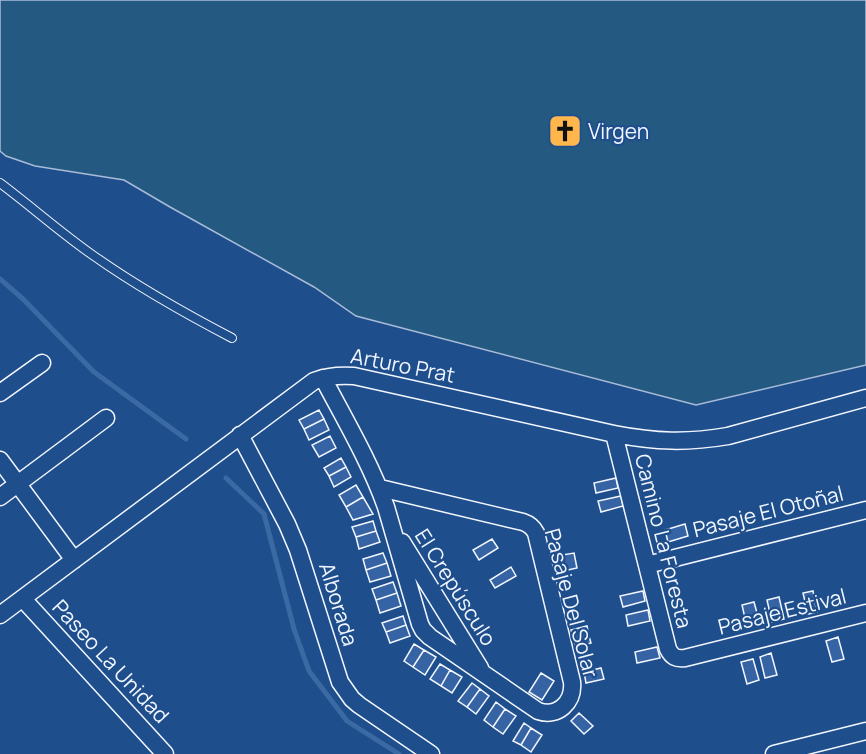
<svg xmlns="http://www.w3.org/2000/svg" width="866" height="754" viewBox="0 0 866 754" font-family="Manrope,sans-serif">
<rect width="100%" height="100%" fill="#1f4e8c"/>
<path fill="#245a82" stroke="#a8bbd7" stroke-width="1.5" d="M0 0H866V365L696 405 356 316 314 287 170 207 124 180 35 166 6 156 0 151Z"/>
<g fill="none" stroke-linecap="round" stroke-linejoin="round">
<path stroke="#3b69a3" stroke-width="5" d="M0 279 23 299 94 372 186 439
M226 478 264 514 294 629 309 671 347 721 399 754"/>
</g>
<path fill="#3563a3" stroke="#f2f6ff" stroke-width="1.5" d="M319 410 324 419 304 429 299 420Z
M324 419 329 430 309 440 304 429Z
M330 436 336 448 319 457 312 445Z
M341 458 346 467 329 476 324 468Z
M346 467 351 477 334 487 329 476Z
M616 478 618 488 596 493 594 483Z
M356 485 363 497 346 507 339 495Z
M621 496 623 506 601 512 598 501Z
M363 497 373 514 353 520 346 507Z
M373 521 376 531 356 537 352 527Z
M685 524 688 536 668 542 665 530Z
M376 531 380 542 359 549 356 537Z
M492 539 498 548 479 560 473 550Z
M383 553 387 563 366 570 363 559Z
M574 553 577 568 554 573 550 557Z
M387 563 391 576 370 582 366 570Z
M511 567 516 576 495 588 490 580Z
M393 582 397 593 376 600 372 589Z
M643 591 645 601 623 607 620 596Z
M813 591 817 612 808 614 803 593Z
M397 593 401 606 380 613 376 600Z
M779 597 784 619 772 622 767 600Z
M754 602 760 624 747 627 742 605Z
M648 610 650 621 628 626 626 615Z
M403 616 406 625 386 632 382 623Z
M406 625 410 636 390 643 386 632Z
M587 626 589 636 574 640 571 630Z
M589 636 591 643 576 647 574 640Z
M838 637 844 659 832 662 826 641Z
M414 644 424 650 413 667 404 661Z
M657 647 660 658 637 663 635 652Z
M424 650 436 657 425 675 413 667Z
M771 653 777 675 765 678 760 657Z
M753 659 759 680 747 684 741 662Z
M440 664 450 670 441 686 430 679Z
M601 668 604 679 586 683 584 672Z
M450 670 462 677 452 693 441 686Z
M541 673 554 681 542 700 529 692Z
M472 683 480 689 467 707 458 701Z
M480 689 489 696 476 714 467 707Z
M496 702 505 709 493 727 484 720Z
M505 709 516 716 503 734 493 727Z
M579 713 593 726 584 734 571 721Z
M524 723 531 728 521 745 513 741Z
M531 728 542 735 531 752 521 745Z"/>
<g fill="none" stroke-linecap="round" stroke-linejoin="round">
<defs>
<path id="service" d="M0 183C32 207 61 233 94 256 138 287 184 313 232 338"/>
<path id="minor" d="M323 378C345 420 370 462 386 507L420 624 423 630 430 637 538 711C558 718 574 702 572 682L536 533C533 527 529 524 523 522L380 488
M0 393 42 363
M614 434 668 649C672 657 676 659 685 658L866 613
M240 435 287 524 298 550 340 682 352 699 359 705 431 754
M0 460 74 560
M0 497 106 418
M402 542 480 668
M647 565 866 510
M23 599 165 754
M0 615 314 381C327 376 340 375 354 376L614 434C656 442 687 443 728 436L866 398
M774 754 866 731"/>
</defs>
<use href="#service" stroke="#f2f6ff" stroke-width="10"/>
<use href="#minor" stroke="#f2f6ff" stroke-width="19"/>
<use href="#service" stroke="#1f4e8c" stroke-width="8"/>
<use href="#minor" stroke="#1f4e8c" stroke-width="16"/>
</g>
<defs>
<symbol id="church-square" viewBox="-11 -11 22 22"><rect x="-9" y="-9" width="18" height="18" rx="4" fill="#ffb74d" stroke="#1f4e8c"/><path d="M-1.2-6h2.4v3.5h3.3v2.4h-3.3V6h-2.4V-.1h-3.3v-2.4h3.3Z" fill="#111"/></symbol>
</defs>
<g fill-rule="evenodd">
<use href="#church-square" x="546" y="112" width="38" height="38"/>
</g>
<g text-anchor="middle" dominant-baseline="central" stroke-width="4.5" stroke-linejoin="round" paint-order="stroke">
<g font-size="21" fill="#f2f6ff" stroke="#1f4e8c" text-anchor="start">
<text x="588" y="131">Virgen</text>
</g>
<g font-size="21" fill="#f2f6ff" stroke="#1f4e8c">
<text transform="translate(403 365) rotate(11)">Arturo Prat</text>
<text transform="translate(768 511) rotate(-14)">Pasaje El Otoñal</text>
<text transform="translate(664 541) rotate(76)">Camino La Foresta</text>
<text transform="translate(456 587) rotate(58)">El Crepúsculo</text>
<text transform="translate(572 603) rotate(75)">Pasaje Del Solar</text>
<text transform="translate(339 604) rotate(73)">Alborada</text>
<text transform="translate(782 611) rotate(-14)">Pasaje Estival</text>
<text transform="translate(111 661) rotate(47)">Paseo La Unidad</text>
</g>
</g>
</svg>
